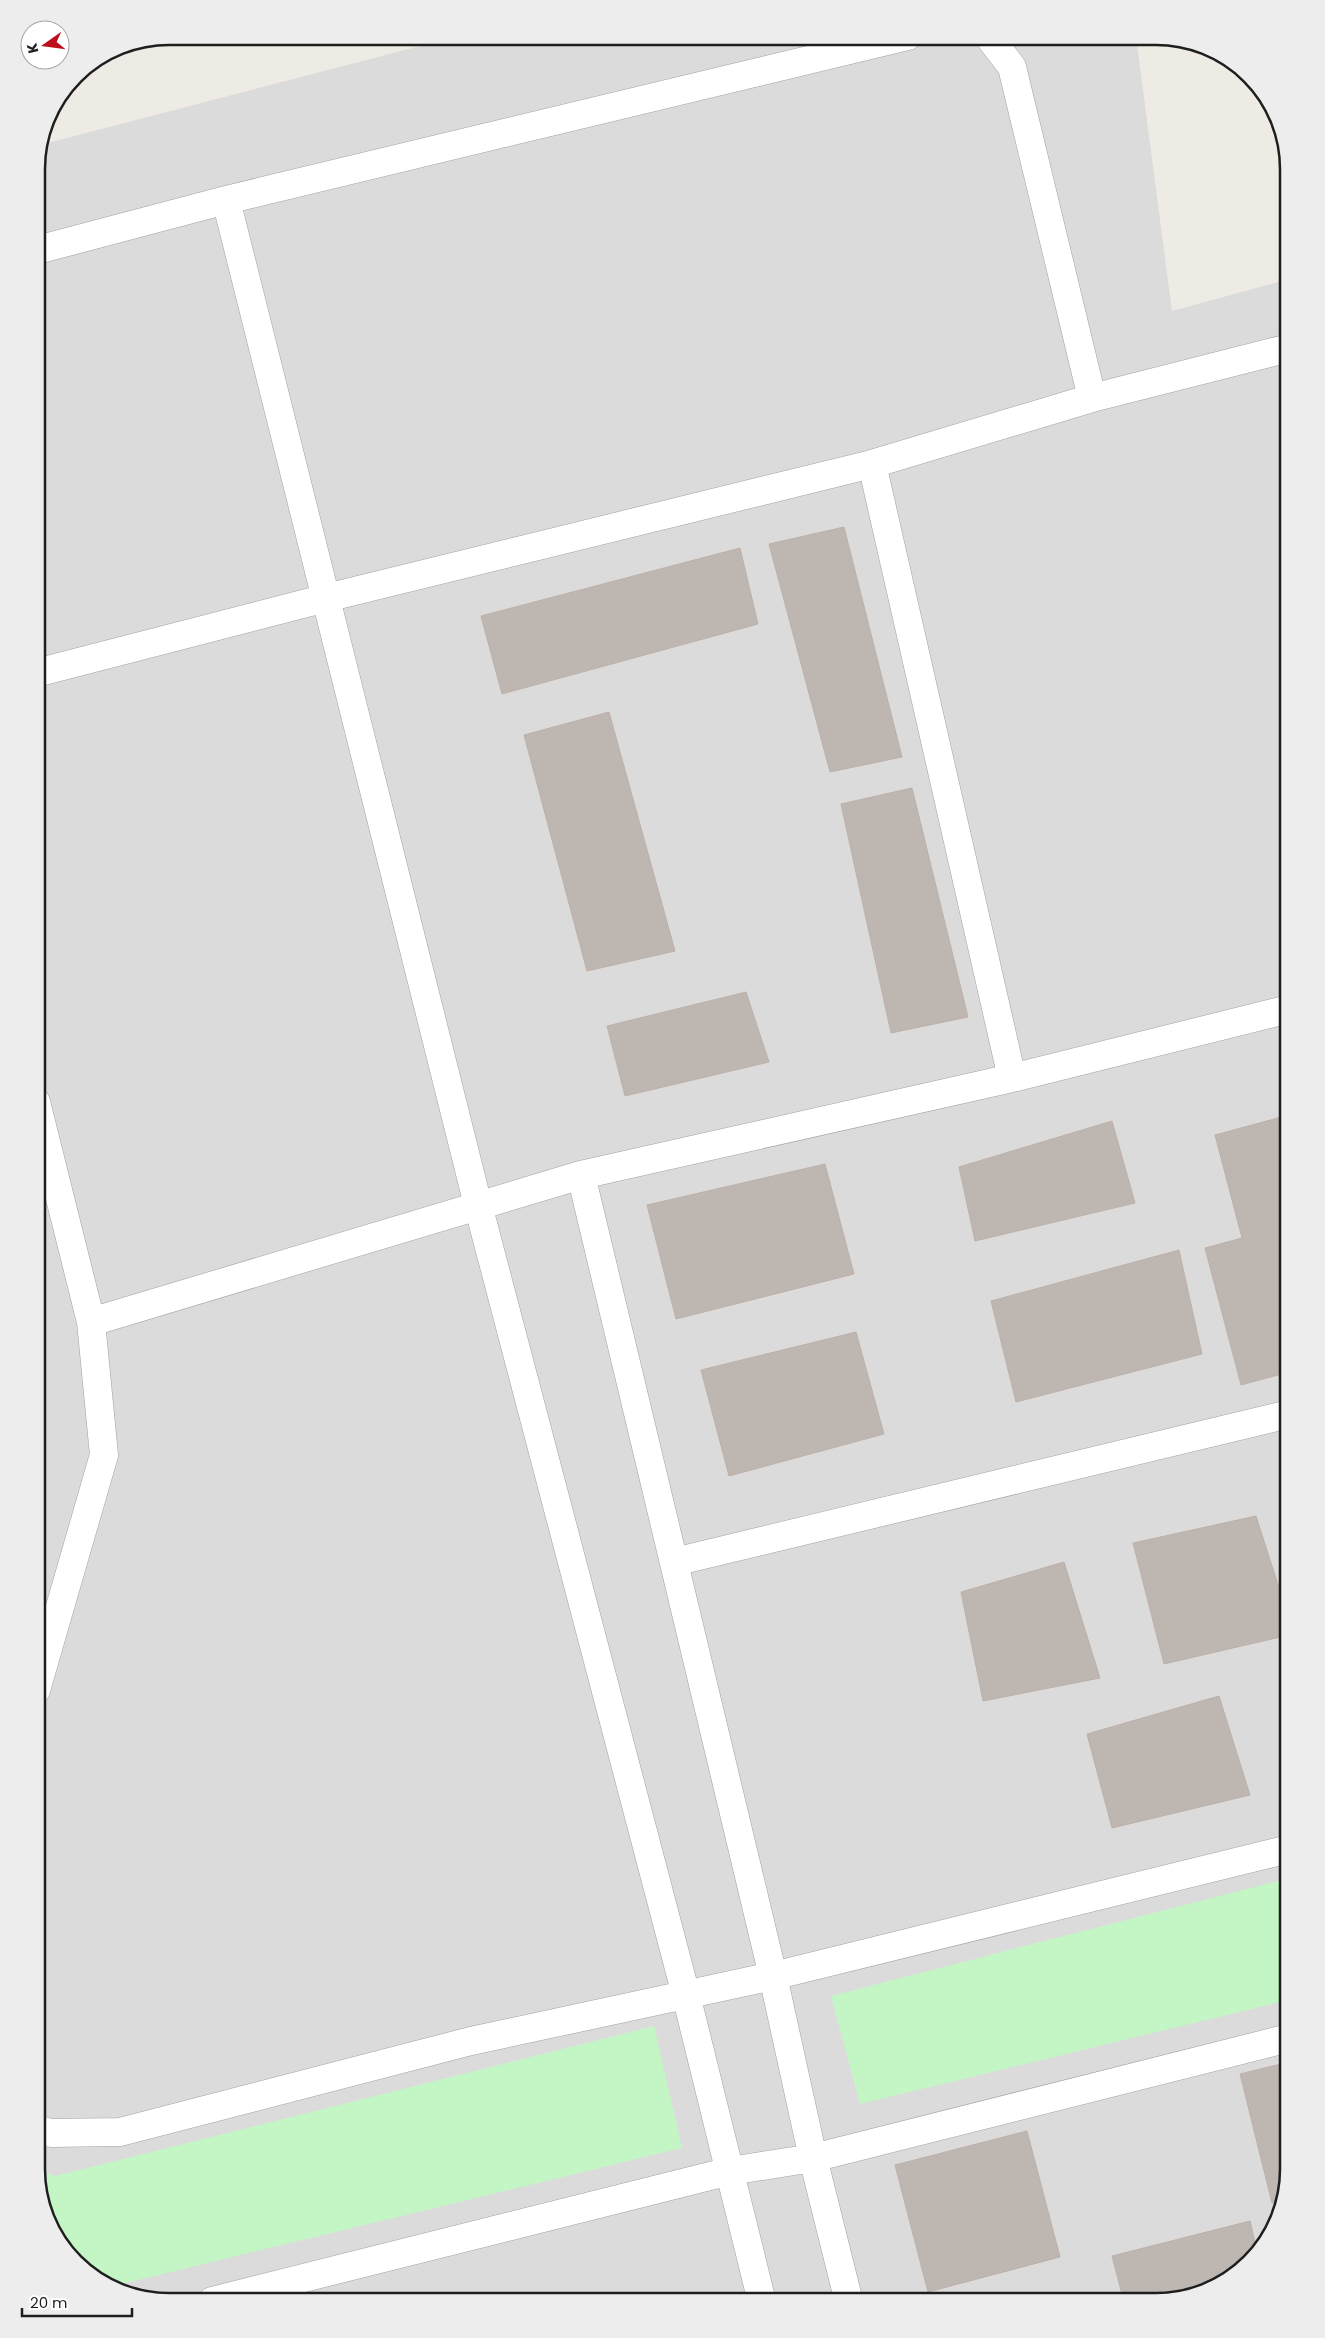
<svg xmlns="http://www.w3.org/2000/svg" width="1325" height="2338" viewBox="0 0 1325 2338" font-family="Poppins,sans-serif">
<rect width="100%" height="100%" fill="#eeeae4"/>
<path fill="#dcdbdb" d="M459 36 1136 37 1172 311 1289 279V2170L1267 2243 1215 2288 1156 2302 160 2301 95 2279 50 2228 36 2169 37 160 40 145Z"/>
<path fill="#c4f5c5" d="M1289 1878V2000L860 2104 831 1996Z
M654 2026 682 2148 113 2286 95 2279 50 2228 36 2168 55 2176Z"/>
<path fill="#beb6b1" stroke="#beb0a8" d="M844 527 902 757 830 772 769 544Z
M740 548 758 624 502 694 481 616Z
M609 712 675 951 587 971 524 735Z
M912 788 968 1017 891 1033 841 804Z
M746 992 769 1062 625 1096 607 1026Z
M1289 1115V1372L1241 1385 1205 1248 1242 1238 1215 1135Z
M1112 1121 1135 1203 975 1241 959 1167Z
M825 1164 854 1274 676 1319 647 1205Z
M1179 1250 1202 1354 1016 1402 991 1301Z
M856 1332 884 1434 729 1476 701 1370Z
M1256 1516 1289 1619V1635L1164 1664 1133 1543Z
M1064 1562 1100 1678 983 1701 961 1592Z
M1219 1696 1250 1795 1112 1828 1087 1734Z
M1289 2062V2170L1279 2202 1272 2203 1240 2074Z
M1027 2131 1060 2257 928 2292 895 2165Z
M1250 2221 1257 2251 1215 2288 1156 2302H1124L1112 2256Z"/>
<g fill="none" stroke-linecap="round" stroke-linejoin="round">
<defs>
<path id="minor" d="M989 37 1012 67 1092 398
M226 200 478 1205 686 1995 762 2302
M37 250 226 200 908 36
M872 464 1012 1078
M36 673 326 598 872 464 1092 398 1289 348
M581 1175 773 1976 813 2158 849 2302
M91 1322 581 1175 1012 1078 1289 1009
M674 1562 1289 1414
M36 1690 104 1455 91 1322 36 1102
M36 2129 51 2133 120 2132 471 2041 773 1976 1289 1849
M212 2301 730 2171 813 2158 1289 2038"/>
</defs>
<use href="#minor" stroke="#a2a2a2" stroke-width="29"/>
<use href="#minor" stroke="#fff" stroke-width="28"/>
</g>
<path d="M0 0H1325V2338H0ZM169 45H1156A124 124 0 0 1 1280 169V2169A124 124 0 0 1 1156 2293H169A124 124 0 0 1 45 2169V169A124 124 0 0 1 169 45Z" fill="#ededed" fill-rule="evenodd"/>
<path fill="none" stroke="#1e1e1e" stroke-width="2.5" d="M169 45H1156A124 124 0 0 1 1280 169V2169A124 124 0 0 1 1156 2293H169A124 124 0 0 1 45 2169V169A124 124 0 0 1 169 45Z"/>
<g transform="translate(45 45) rotate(256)"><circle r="24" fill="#ffffff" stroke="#a5a5a5"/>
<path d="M0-4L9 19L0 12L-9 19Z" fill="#bc0f1a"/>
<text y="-8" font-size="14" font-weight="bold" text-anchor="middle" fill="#1e1e1e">K</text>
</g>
<path d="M22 2308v8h110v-8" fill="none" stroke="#1e1e1e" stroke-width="2.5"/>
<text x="30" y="2308" font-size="15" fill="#1e1e1e" stroke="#ffffff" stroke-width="4" paint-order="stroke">20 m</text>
</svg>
